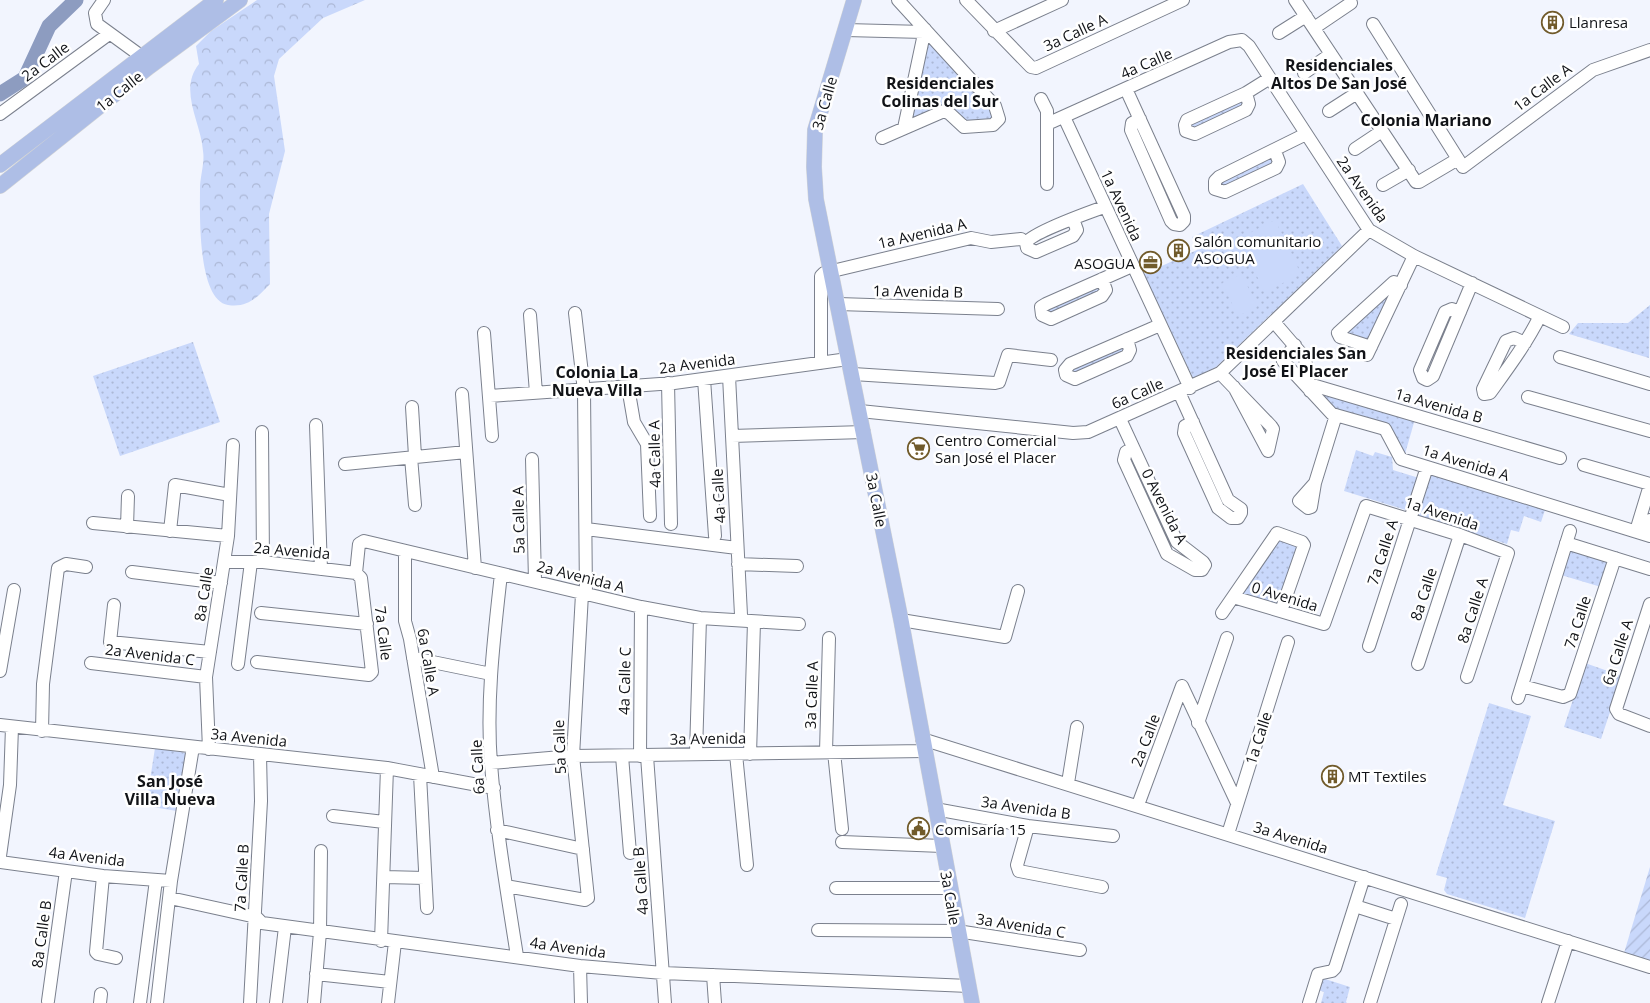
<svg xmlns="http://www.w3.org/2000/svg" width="1650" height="1003" viewBox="0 0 1650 1003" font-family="'Open Sans',sans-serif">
<defs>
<pattern id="grass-dots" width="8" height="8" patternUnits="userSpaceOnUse" patternTransform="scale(1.25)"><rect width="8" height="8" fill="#c9d8fb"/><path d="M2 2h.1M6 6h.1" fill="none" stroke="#acb8d6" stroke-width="1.8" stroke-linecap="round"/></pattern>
<pattern id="forest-crowns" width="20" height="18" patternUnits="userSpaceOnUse" patternTransform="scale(1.25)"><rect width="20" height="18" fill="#c9d8fb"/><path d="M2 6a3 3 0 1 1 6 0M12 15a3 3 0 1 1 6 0" fill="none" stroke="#acb8d6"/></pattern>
<pattern id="garden-furrows" width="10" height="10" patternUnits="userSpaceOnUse" patternTransform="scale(1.25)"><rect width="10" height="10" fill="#c9d8fb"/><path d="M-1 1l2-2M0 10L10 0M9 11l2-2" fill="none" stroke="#acb8d6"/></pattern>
</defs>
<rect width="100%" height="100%" fill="#f2f5fe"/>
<path fill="url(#grass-dots)" d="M928 40 993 109 995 119 965 123 950 109 914 120 910 112Z
M1246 93 1249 101 1195 134 1186 123Z
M1275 151 1279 159 1225 192 1215 181Z
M1303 184 1342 246 1216 367 1193 378 1144 274 1197 250 1192 237Z
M1102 279 1105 287 1051 319 1041 310Z
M1394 282 1371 347 1340 331Z
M1650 305 1649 358 1569 334 1578 323H1628Z
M1127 339 1130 347 1075 379 1066 367Z
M193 342 220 422 120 456 93 376Z
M1315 390 1415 419 1405 454 1390 427 1334 411Z
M1356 450 1373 456 1375 452 1392 457 1393 470 1419 478 1409 511 1344 491Z
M1428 472 1545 510 1541 522 1524 516 1519 532 1511 530 1507 544 1415 515Z
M1275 535 1302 542 1281 611 1233 597Z
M1569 548 1610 560 1601 587 1561 575Z
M1585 663 1622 676 1601 739 1564 727Z
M1489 703 1531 716 1503 805 1555 821 1525 918 1447 894 1444 890 1447 878 1436 875Z
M155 748 187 753 177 811 146 806Z
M1322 978 1350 987 1346 1002 1347 1003H1321L1324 992 1318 990Z"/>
<path fill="url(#forest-crowns)" d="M257 0H365L323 18 279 59 274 76 285 151 269 214 270 284C257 298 247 308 228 305 197 300 200 212 200 189 200 176 205 163 203 151 201 122 178 90 199 64L196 46 211 31Z"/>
<path fill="url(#garden-furrows)" d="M1650 867V961L1624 953Z"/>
<path fill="#c9d8fb" d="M1275 220 1301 274 1265 292 1238 239Z
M1242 274 1257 307 1238 316 1222 283Z"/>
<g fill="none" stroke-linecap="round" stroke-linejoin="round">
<path stroke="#8d9cc0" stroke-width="15" d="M0 94 25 78 49 26 76 0"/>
<defs>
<path id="minor" d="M104 0 95 13 97 24 141 56
M966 0 1031 67 1036 68 1183 0
M1295 0 1416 182H1419L1458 159
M1373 24 1463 167 1593 70 1650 50
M1314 28 1351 3
M846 30 924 32
M994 31 1062 0
M1279 33 1306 16
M1304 73 1331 54
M1126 89 1184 216V221L1180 225 1174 224 1171 221 1131 130 1132 123 1140 119
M1246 93 1249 104 1246 110 1195 134 1186 131 1185 125 1187 120 1246 93 1270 78
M1041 99 1047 111V184
M1329 111 1357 93
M0 114 109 34
M1064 117 1190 388
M1047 124 1229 42 1242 40 1249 46 1369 230 1414 256 1563 327
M904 128 925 29
M882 138 944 111 950 114 964 127 993 125 999 119 995 106 898 0
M1355 149 1382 131
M1275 151 1279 162 1276 168 1225 192 1215 189V181L1219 177 1306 134
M1383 185 1409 170
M1073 219 1077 230 1073 236 1036 252 1027 248 1026 243C1031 233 1090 212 1104 207
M1102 279 1106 290 1102 296 1051 319 1042 315 1041 307 1046 304 1132 266
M838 304 998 309
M1460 312 1452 309 1445 312 1420 370 1423 378 1427 380 1433 376 1472 283
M575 313 584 391 586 595
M530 315 536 393
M1274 322 1305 358 1310 391
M484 333 492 436
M1127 339 1130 350 1127 356 1075 379 1066 375 1065 370 1070 364 1160 325
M1525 343 1514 338 1506 341 1483 389 1484 394 1490 393C1508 368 1526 344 1540 316
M1295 345 1283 361 1332 414 1385 429 1401 459 1650 536
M1371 347 1340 337 1338 333 1394 282 1401 285
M1367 355 1414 256
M1560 357 1650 384
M821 363V276L824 273 971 238 991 242 1021 239
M1220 373 1271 426 1273 429 1268 451 1234 387
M853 374 995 383 999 382 1008 355 1051 360
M729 376 741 615
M704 379 715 536
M668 383 671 524
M1309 384 1560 458
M628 387 634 422 647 444 650 516
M1179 392 1228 500 1241 509V513L1238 518H1231L1218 508 1184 433 1185 426 1193 422
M462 394 475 568
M490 396 674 383 848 359
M1528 397 1650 431
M412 407 415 456
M860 411 1073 433 1088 432 1220 373 1369 230
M1120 419 1177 542 1203 562 1205 565 1202 570H1195L1167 554 1124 460 1126 452 1133 448
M316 425 321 569
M262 432 263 562
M732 436 864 432
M411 457 415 505
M532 459 535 580
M345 464 466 452
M1584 465 1650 484
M1315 483 1311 507 1308 508 1299 501 1315 483 1336 415
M93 523 228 536
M127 527 128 496
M586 529 737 548
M170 531 175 485 230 495
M1636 531 1650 485
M1646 534 1650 520
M1566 543 1650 569
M405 552V621L410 639 433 777
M224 562H263L356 573
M738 564 797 566
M132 572 221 583
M501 574C494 637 486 701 491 764 496 828 507 892 517 956
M1233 597 1324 624 1366 506 1460 535 1508 553 1467 677
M1650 604 1616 709 1619 714 1650 726
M114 605 110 642 210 652
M261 613 367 624
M1222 613 1277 533 1302 542 1304 545 1281 611
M901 620 1005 637 1018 591
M1369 646 1427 467
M413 658 491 674
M257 662 369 675 372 672 361 578 356 573 359 544 364 541 641 607 700 618 799 624
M91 663 206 677
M238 664 251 562
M1418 664 1460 535
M0 671 14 590
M1182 686 1237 803
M1522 686 1563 697 1570 694 1615 558
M1518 698 1570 531
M1198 723 1227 638
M0 725 387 768 494 788
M42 731 43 684 58 568 66 564 86 567
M922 739 1650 967
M209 749 206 677 228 536 233 445
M826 752 829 638
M834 752 842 829
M696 753 700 618
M736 754 747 865
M750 754 754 622
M622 756 630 853
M640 756 641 607
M647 756 665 1003
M491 763 573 756 925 751
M420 775 427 908
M1068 783 1077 727
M1138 805 1182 686
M935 809 1028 826 1113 836
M333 816 384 822
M1028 826 1017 865 1019 871 1102 887
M497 830 583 849
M1228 834 1288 642
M842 842 942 846
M0 856 10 785 12 727
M0 862 103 876 171 881
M103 876 96 952 98 954 116 958
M384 877 425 878
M506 886 585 900 588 898 573 756 582 594
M836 888H950
M170 898 256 917 262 923 580 966 663 973 969 986
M1355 906 1396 919
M818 930 957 931 1080 950
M381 941 387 768
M580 966 581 1003
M316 974 390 982
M713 975 715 1003
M48 1001 66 871
M100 1003 101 994
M140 1003 156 880
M157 1003 171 881 193 747
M250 1003 261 801 260 754
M276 1003 285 927
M314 1003 320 932 321 851
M388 1003 395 942
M1309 1003 1318 974 1332 971 1335 968 1364 877
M1370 1003 1401 904
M1548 1003 1568 941"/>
<path id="major" d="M854 0 815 130 814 167 816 199 901 620 972 1003
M0 165 216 0
M0 186 149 67 240 0"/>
</defs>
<use href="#minor" stroke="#7b808d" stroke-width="14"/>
<use href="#major" stroke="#d4d5d5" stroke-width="16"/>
<use href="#minor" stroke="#fff" stroke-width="12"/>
<use href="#major" stroke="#aebee6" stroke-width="15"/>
</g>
<defs>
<symbol id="building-ring" viewBox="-11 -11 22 22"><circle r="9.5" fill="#fff" stroke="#715b2b" stroke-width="1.5"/><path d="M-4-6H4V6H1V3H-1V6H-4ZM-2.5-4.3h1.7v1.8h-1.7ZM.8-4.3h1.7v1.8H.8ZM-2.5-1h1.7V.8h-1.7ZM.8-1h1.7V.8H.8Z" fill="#715b2b"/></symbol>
<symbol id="office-ring" viewBox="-11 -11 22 22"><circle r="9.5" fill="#fff" stroke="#715b2b" stroke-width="1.5"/><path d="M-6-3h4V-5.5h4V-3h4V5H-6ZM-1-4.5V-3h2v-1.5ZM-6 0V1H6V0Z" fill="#715b2b"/></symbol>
<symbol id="supermarket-ring" viewBox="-11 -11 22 22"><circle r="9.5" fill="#fff" stroke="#715b2b" stroke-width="1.5"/><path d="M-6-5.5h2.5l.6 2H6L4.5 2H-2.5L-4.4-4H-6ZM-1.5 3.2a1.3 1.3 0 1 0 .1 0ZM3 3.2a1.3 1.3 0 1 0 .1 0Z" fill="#715b2b"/></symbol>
<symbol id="civic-ring" viewBox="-11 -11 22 22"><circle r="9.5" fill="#fff" stroke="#715b2b" stroke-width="1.5"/><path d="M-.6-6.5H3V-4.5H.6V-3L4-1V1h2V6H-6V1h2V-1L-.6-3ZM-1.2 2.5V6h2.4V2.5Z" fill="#715b2b"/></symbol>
</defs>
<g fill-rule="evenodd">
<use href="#building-ring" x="1540" y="10" width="25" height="25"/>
<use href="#building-ring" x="1166" y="238" width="25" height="25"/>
<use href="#office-ring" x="1138" y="250" width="25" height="25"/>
<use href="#supermarket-ring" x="906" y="436" width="25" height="25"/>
<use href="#building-ring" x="1320" y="764" width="25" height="25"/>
<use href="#civic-ring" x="906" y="816" width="25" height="25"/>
</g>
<g text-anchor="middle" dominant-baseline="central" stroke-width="5" stroke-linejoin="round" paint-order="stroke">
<g font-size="15" fill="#111317" stroke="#fff" text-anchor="start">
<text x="1569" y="22">Llanresa</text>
<text x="1194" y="241">Salón comunitario<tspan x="1194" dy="17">ASOGUA</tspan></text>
<text x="1135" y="263" text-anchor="end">ASOGUA</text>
<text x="935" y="440">Centro Comercial<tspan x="935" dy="17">San José el Placer</tspan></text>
<text x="1348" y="776">MT Textiles</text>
<text x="935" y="829">Comisaría 15</text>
</g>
<g font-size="15" fill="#111317" stroke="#fff">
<text transform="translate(1075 32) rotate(-25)">3a Calle A</text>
<text transform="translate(45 61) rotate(-37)">2a Calle</text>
<text transform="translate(1146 63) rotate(-24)">4a Calle</text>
<text transform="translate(1542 87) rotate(-37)">1a Calle A</text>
<text transform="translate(119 91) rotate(-39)">1a Calle</text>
<text transform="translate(824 103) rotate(-74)">3a Calle</text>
<text transform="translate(1363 189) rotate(55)">2a Avenida</text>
<text transform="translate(1122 205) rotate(65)">1a Avenida</text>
<text transform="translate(922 233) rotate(-13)">1a Avenida A</text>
<text transform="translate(918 291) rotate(1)">1a Avenida B</text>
<text transform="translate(697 363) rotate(-7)">2a Avenida</text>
<text transform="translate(1137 393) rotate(-24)">6a Calle</text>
<text transform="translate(1439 405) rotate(16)">1a Avenida B</text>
<text transform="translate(654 454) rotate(-91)">4a Calle A</text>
<text transform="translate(1466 462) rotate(17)">1a Avenida A</text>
<text transform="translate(718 496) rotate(-93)">4a Calle</text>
<text transform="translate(877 500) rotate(79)">3a Calle</text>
<text transform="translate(1165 506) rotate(63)">0 Avenida A</text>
<text transform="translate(1442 513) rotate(18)">1a Avenida</text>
<text transform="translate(518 520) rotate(-91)">5a Calle A</text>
<text transform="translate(292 550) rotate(5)">2a Avenida</text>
<text transform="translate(1382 552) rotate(-72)">7a Calle A</text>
<text transform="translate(581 576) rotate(14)">2a Avenida A</text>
<text transform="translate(203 594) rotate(-81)">8a Calle</text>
<text transform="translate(1423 594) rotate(-72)">8a Calle</text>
<text transform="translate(1285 596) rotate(17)">0 Avenida</text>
<text transform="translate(1472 610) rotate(-72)">8a Calle A</text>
<text transform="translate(1577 622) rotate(-72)">7a Calle</text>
<text transform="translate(384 633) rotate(83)">7a Calle</text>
<text transform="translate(1617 652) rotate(-72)">6a Calle A</text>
<text transform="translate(150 654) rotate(7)">2a Avenida C</text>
<text transform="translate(429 662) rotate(80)">6a Calle A</text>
<text transform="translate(624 681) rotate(-89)">4a Calle C</text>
<text transform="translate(811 695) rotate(-88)">3a Calle A</text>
<text transform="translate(249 737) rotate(6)">3a Avenida</text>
<text transform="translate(708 738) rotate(-1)">3a Avenida</text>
<text transform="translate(1258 738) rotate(-72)">1a Calle</text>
<text transform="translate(1145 740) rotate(-69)">2a Calle</text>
<text transform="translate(559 747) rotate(-92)">5a Calle</text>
<text transform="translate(477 767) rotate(-93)">6a Calle</text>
<text transform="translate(1026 807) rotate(8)">3a Avenida B</text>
<text transform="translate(1291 837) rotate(17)">3a Avenida</text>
<text transform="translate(87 856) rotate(7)">4a Avenida</text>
<text transform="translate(241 878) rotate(-87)">7a Calle B</text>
<text transform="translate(640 881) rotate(-94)">4a Calle B</text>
<text transform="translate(951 898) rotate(80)">3a Calle</text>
<text transform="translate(1021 925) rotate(9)">3a Avenida C</text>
<text transform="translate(41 934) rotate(-82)">8a Calle B</text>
<text transform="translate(568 947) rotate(8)">4a Avenida</text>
</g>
<g font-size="16" font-weight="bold" fill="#111317" stroke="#fff">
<text x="1339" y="65">Residenciales<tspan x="1339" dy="18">Altos De San José</tspan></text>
<text x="940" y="83">Residenciales<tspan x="940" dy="18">Colinas del Sur</tspan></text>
<text x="1426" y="120">Colonia Mariano</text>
<text x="1296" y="353">Residenciales San<tspan x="1296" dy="18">José El Placer</tspan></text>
<text x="597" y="372">Colonia La<tspan x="597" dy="18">Nueva Villa</tspan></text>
<text x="170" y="781">San José<tspan x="170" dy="18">Villa Nueva</tspan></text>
</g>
</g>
</svg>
